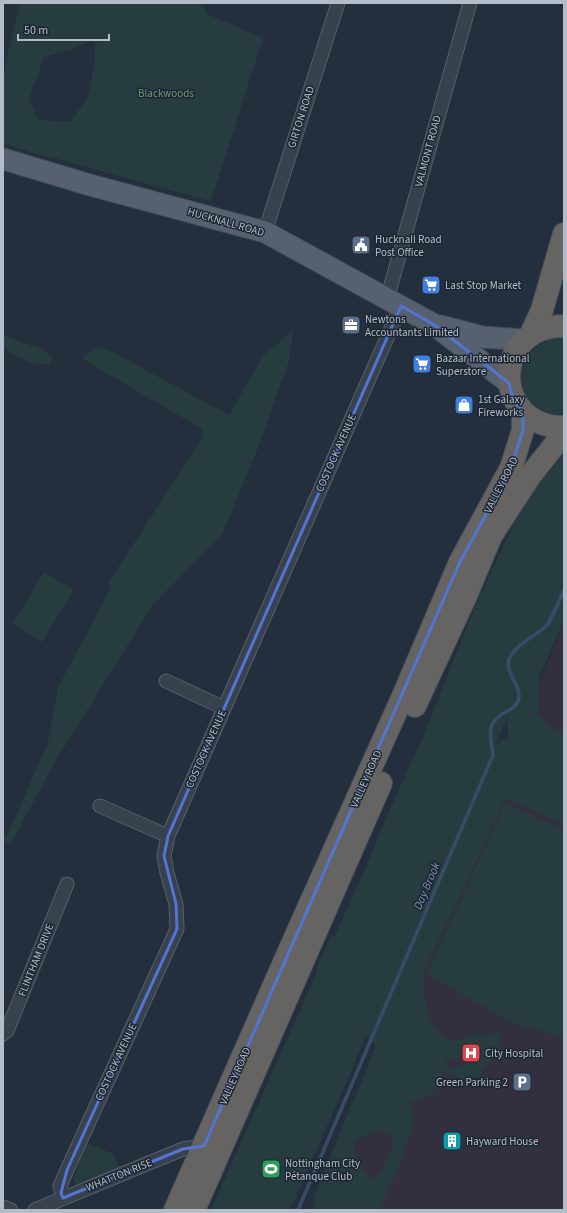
<svg xmlns="http://www.w3.org/2000/svg" width="567" height="1213" viewBox="0 0 567 1213" font-family="'Source Sans 3',sans-serif">
<rect width="100%" height="100%" fill="#242f3e"/>
<path fill="#32303f" d="M564 625V1210H311L446 895Z"/>
<path fill="#263c3f" fill-rule="evenodd" d="M20 3H202L207 14 263 38 211 201 162 188 62 160 30 152 3 143V74ZM95 39V59L89 94 71 122 38 120 29 99 44 57 70 50Z
M293 331 289 361 259 445 223 533 152 606 52 767 11 844 3 841V836L8 834 48 742 58 687 110 590 108 583 204 436 202 429 81 358 101 346 229 415 264 355Z
M3 335 32 346H36L53 357 50 364 36 365 3 349Z
M557 338H564V414C514 418 505 348 557 338Z
M564 454V620L539 677 538 715 564 735V825L510 800 503 803 450 918 424 970 423 993 430 1020 440 1034 450 1041 461 1040 474 1034 485 1036 502 1032C501 1049 489 1063 479 1077L465 1080 445 1072 431 1095 411 1103 414 1123 394 1178 379 1210H314V1196L376 1046 365 1036 360 1051 290 1210H211L317 972 319 962 332 935 334 937 359 883 390 809 424 735 474 609 511 529 539 484ZM507 717 508 737 495 746ZM460 1057 466 1058H471V1061L450 1070 445 1060ZM380 1129 394 1140C390 1154 384 1170 373 1179 362 1170 352 1155 354 1141Z
M44 572 74 590 42 642 13 624Z
M505 803 564 830V1038L510 1022 427 974Z
M87 1143 113 1154 120 1169 77 1185 73 1180Z"/>
<g fill="none" stroke-linecap="round" stroke-linejoin="round">
<path stroke="#394c67" stroke-width="3.5" d="M298 1210 493 755C490 733 485 723 507 711 512 709 516 706 518 701 524 686 502 672 510 657 519 642 535 637 547 625 552 619 560 598 564 590"/>
<defs>
<path id="minor" d="M265 232 338 3
M387 299 470 3
M166 681 224 708
M100 806 168 836
M3 1034 7 1031 67 884
M63 1198 60 1186 67 1170 177 929 176 904 167 873 164 856 168 836 401 306
M3 1207 11 1210
M35 1210 183 1149 204 1146"/>
<path id="primary" d="M3 159 90 185 265 232 433 324 509 383
M441 326 483 337 524 340"/>
<path id="trunk" d="M564 326C491 326 491 427 564 427
M531 334 542 310 564 234
M415 706 465 598 491 536 530 476 564 433
M175 1210 297 933 404 694 460 562 511 468 523 430V412
M194 1210 381 783"/>
</defs>
<use href="#minor" stroke="#565f6c" stroke-width="15"/>
<use href="#primary" stroke="#414a57" stroke-width="23"/>
<use href="#trunk" stroke="#434c59" stroke-width="24"/>
<use href="#minor" stroke="#38414e" stroke-width="13"/>
<use href="#primary" stroke="#56606e" stroke-width="21"/>
<use href="#trunk" stroke="#656462" stroke-width="22"/>
</g>
<path fill="none" stroke="#5274d3" stroke-width="3" stroke-linejoin="round" d="M401 306 433 324 509 383 513 399 523 412V430L511 468 460 562 204 1146 183 1149 63 1198 61 1193 67 1170 177 929 176 904 164 856 168 836Z"/>
<defs>
<symbol id="civic-square" viewBox="-11 -11 22 22"><rect x="-9" y="-9" width="18" height="18" rx="4" fill="#5c6f8a" stroke="#1d2633"/><path d="M-.6-6.5H3V-4.5H.6V-3L4-1V1h2V6H-6V1h2V-1L-.6-3ZM-1.2 2.5V6h2.4V2.5Z" fill="#fff"/></symbol>
<symbol id="supermarket-square" viewBox="-11 -11 22 22"><rect x="-9" y="-9" width="18" height="18" rx="4" fill="#3f7fe0" stroke="#1d2633"/><path d="M-6-5.5h2.5l.6 2H6L4.5 2H-2.5L-4.4-4H-6ZM-1.5 3.2a1.3 1.3 0 1 0 .1 0ZM3 3.2a1.3 1.3 0 1 0 .1 0Z" fill="#fff"/></symbol>
<symbol id="office-square" viewBox="-11 -11 22 22"><rect x="-9" y="-9" width="18" height="18" rx="4" fill="#5c6f8a" stroke="#1d2633"/><path d="M-6-3h4V-5.5h4V-3h4V5H-6ZM-1-4.5V-3h2v-1.5ZM-6 0V1H6V0Z" fill="#fff"/></symbol>
<symbol id="shop-square" viewBox="-11 -11 22 22"><rect x="-9" y="-9" width="18" height="18" rx="4" fill="#3f7fe0" stroke="#1d2633"/><path d="M-5-2.5h2.3a2.7 3.5 0 0 1 5.4 0H5L5.5 6h-11ZM-1.5-2.5h3a1.5 2.3 0 0 0-3 0Z" fill="#fff"/></symbol>
<symbol id="hospital-square" viewBox="-11 -11 22 22"><rect x="-9" y="-9" width="18" height="18" rx="4" fill="#e0444e" stroke="#1d2633"/><path d="M-5-5h3v3.5h4V-5h3V5h-3V1.5h-4V5h-3Z" fill="#fff"/></symbol>
<symbol id="parking-square" viewBox="-11 -11 22 22"><rect x="-9" y="-9" width="18" height="18" rx="4" fill="#5c6f8a" stroke="#1d2633"/><path d="M-3.5-5.5H1a3.5 3.5 0 0 1 0 7H-1V5.5H-3.5ZM-1-3.4V-.6H.8a1.4 1.4 0 0 0 0-2.8Z" fill="#fff"/></symbol>
<symbol id="building-square" viewBox="-11 -11 22 22"><rect x="-9" y="-9" width="18" height="18" rx="4" fill="#0f9aa8" stroke="#1d2633"/><path d="M-4-6H4V6H1V3H-1V6H-4ZM-2.5-4.3h1.7v1.8h-1.7ZM.8-4.3h1.7v1.8H.8ZM-2.5-1h1.7V.8h-1.7ZM.8-1h1.7V.8H.8Z" fill="#fff"/></symbol>
<symbol id="stadium-square" viewBox="-11 -11 22 22"><rect x="-9" y="-9" width="18" height="18" rx="4" fill="#2e9e5b" stroke="#1d2633"/><path d="M0-5a6.5 5 0 1 0 0 10a6.5 5 0 1 0 0-10ZM-3.5-1.8h7v3.6h-7Z" fill="#fff"/></symbol>
</defs>
<g fill-rule="evenodd">
<use href="#civic-square" x="350" y="234" width="22" height="22"/>
<use href="#supermarket-square" x="420" y="274" width="22" height="22"/>
<use href="#office-square" x="340" y="314" width="22" height="22"/>
<use href="#supermarket-square" x="411" y="353" width="22" height="22"/>
<use href="#shop-square" x="453" y="394" width="22" height="22"/>
<use href="#hospital-square" x="460" y="1042" width="22" height="22"/>
<use href="#parking-square" x="511" y="1071" width="22" height="22"/>
<use href="#building-square" x="441" y="1130" width="22" height="22"/>
<use href="#stadium-square" x="260" y="1158" width="22" height="22"/>
</g>
<g text-anchor="middle" dominant-baseline="central" stroke-width="3" stroke-linejoin="round" paint-order="stroke">
<g font-size="11" fill="#6b9a76" stroke="#1d2633">
<text x="166" y="93">Blackwoods</text>
</g>
<g font-size="11" fill="#b4bcc9" stroke="#1d2633">
<text transform="translate(301 117) rotate(-72)">GIRTON ROAD</text>
<text transform="translate(428 151) rotate(-75)">VALMONT ROAD</text>
<text transform="translate(226 222) rotate(16)">HUCKNALL ROAD</text>
<text transform="translate(336 453) rotate(-66)">COSTOCK AVENUE</text>
<text transform="translate(501 485) rotate(-63)">VALLEY ROAD</text>
<text transform="translate(206 749) rotate(-66)">COSTOCK AVENUE</text>
<text transform="translate(366 779) rotate(-66)">VALLEY ROAD</text>
<text transform="translate(36 960) rotate(-68)">FLINTHAM DRIVE</text>
<text transform="translate(116 1062) rotate(-65)">COSTOCK AVENUE</text>
<text transform="translate(235 1076) rotate(-66)">VALLEY ROAD</text>
<text transform="translate(119 1175) rotate(-22)">WHATTON RISE</text>
</g>
<g font-size="11" fill="#b4bcc9" stroke="#1d2633" text-anchor="start">
<text x="375" y="239">Hucknall Road<tspan x="375" dy="13">Post Office</tspan></text>
<text x="445" y="285">Last Stop Market</text>
<text x="365" y="319">Newtons<tspan x="365" dy="13">Accountants Limited</tspan></text>
<text x="436" y="358">Bazaar International<tspan x="436" dy="13">Superstore</tspan></text>
<text x="478" y="399">1st Galaxy<tspan x="478" dy="13">Fireworks</tspan></text>
<text x="485" y="1053">City Hospital</text>
<text x="508" y="1082" text-anchor="end">Green Parking 2</text>
<text x="466" y="1141">Hayward House</text>
<text x="285" y="1163">Nottingham City<tspan x="285" dy="13">Pétanque Club</tspan></text>
</g>
<g font-size="12" font-style="italic" fill="#7c92b1" stroke="#1d2633">
<text transform="translate(427 886) rotate(-67)">Day Brook</text>
</g>
</g>
<rect width="567" height="1213" fill="none" stroke="#b4bcc9" stroke-width="8"/>
<path d="M18 34v6h91v-6" fill="none" stroke="#b4bcc9" stroke-width="2"/>
<text x="24" y="34" font-size="12" fill="#b4bcc9" stroke="#1d2633" stroke-width="3" paint-order="stroke">50 m</text>
</svg>
